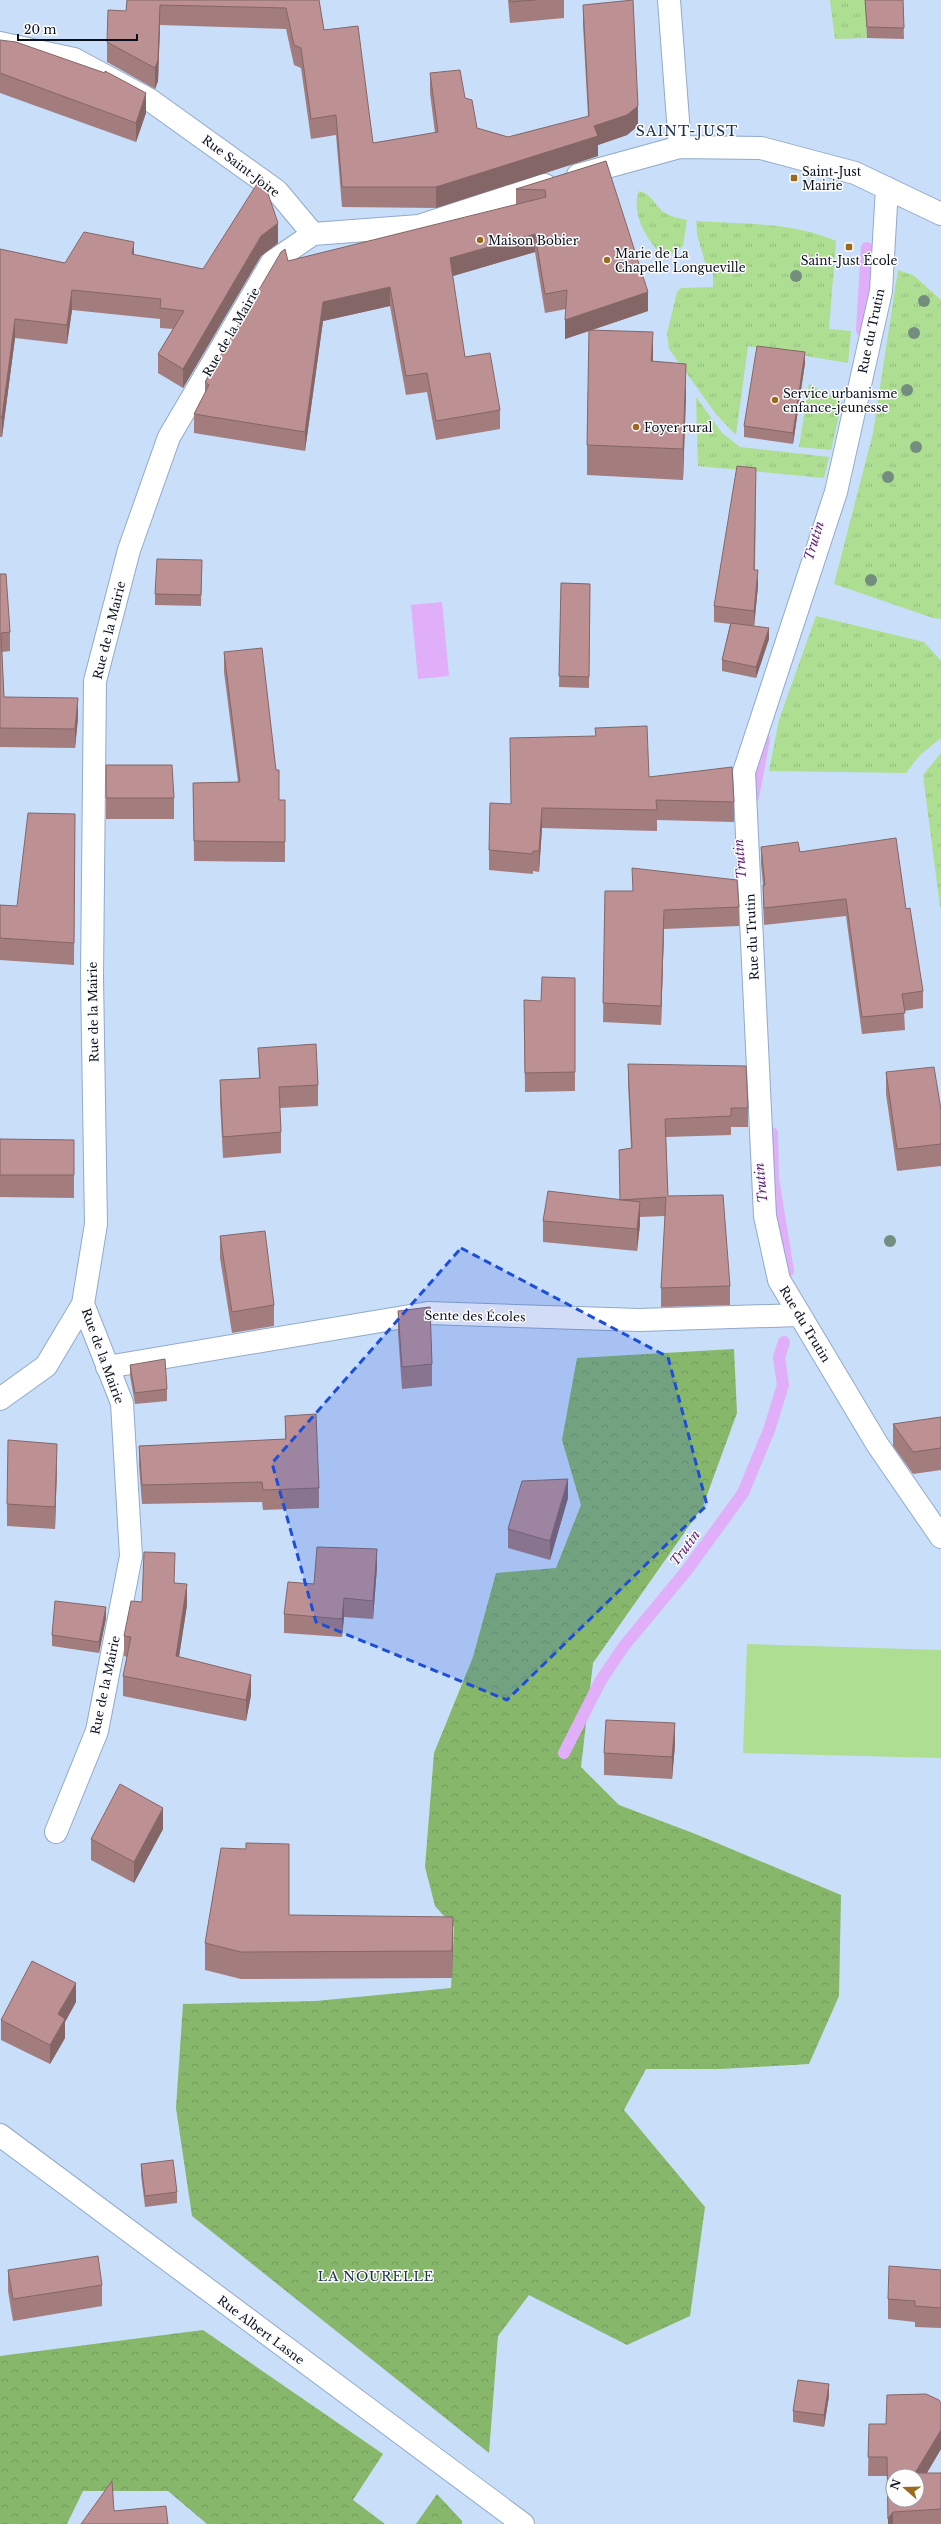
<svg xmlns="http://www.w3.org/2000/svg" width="941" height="2524" viewBox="0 0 941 2524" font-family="'Libre Baskerville',serif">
<defs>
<pattern id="grass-tufts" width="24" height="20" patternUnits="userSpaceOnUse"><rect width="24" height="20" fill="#adde92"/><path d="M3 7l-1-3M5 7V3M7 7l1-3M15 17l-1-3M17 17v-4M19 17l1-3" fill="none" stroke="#93bd7d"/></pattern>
<pattern id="forest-crowns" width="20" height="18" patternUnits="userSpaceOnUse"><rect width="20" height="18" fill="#87b76b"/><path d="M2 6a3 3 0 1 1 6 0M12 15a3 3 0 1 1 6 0" fill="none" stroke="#739c5c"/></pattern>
</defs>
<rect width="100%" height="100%" fill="#c9def9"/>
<path fill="url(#grass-tufts)" d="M830 0H885L865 1 867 38 835 39Z
M639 191C652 194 654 205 665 213 671 217 680 218 687 220L683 246 674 253 659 252C645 237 631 212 639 191Z
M696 221C743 224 793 222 836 241L829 329 851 331 848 363 748 346 736 435 716 414 669 349 667 333 677 292 681 288 713 287V274L708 273 697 234Z
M898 270 913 275 941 300V619L933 618 834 584 873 433Z
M809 384 842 402 831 450 799 447Z
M696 397 722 433 740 447 829 457 824 478 698 466Z
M816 616 924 642 941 661V738L920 755 906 773 769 771 779 720Z
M941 753V907H940L923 775Z"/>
<path fill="url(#forest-crowns)" d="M734 1349 737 1413 703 1506 593 1663 581 1767 619 1805 698 1835 841 1895 839 1996 809 2064 721 2069H646L624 2110 705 2207 690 2316 627 2345 529 2295 498 2336 489 2453 192 2216 176 2108 183 2004 316 2001 451 1988 454 1927 435 1906 425 1867 434 1753 473 1657 496 1573 556 1568 581 1505 562 1440 577 1358Z
M203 2330 383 2454 353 2500 385 2524H207L168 2491H83L67 2524H0V2356Z
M437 2494 462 2521V2524H416Z"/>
<path fill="#adde92" d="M747 1644 941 1650V1758L743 1753Z"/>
<path fill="#e1aef9" d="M442 602 449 676 418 679 411 605Z"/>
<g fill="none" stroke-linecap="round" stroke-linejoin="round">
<path stroke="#e1aef9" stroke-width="12" d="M862 330 867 248
M753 797 764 739
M772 1133 773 1179 788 1271
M564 1753 601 1680 624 1646 687 1570 743 1493 769 1430 783 1385 779 1357 784 1342"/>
<defs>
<path id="minor" d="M669 0 680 147
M0 43 74 59 150 100 277 191 313 234
M578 175 680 147 761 148 855 173 941 214
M887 188 881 291 836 492 744 772 765 1216 779 1280 877 1444 941 1537
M313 234 419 226 545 185
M107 1367 428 1313 639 1320 800 1315
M0 1399 46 1366 83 1304
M56 1832 97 1731 131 1556 122 1403 83 1304 96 1224 92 977 95 681 129 550 169 437 272 262 313 234
M0 2135 523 2524"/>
</defs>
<use href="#minor" stroke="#91aaca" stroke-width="24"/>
<use href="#minor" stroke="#fff" stroke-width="22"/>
</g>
<g fill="#738e7e">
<circle cx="796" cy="276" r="6"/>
<circle cx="924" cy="301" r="6"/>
<circle cx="914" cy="333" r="6"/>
<circle cx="907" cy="390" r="6"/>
<circle cx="916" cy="447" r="6"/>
<circle cx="888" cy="477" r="6"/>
<circle cx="871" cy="580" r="6"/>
<circle cx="890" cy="1241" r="6"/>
</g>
<path fill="#a37d7e" d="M127 0H319L324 30 373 143 435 133 430 93V73L465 98 477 128 508 137 588 117 583 25V5L638 126 627 135 598 145V156L436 208 342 207 336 135 311 139 301 68 294 65 286 29 160 25 158 81 155 89 107 62V42L126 11Z
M508 0H564V18L510 23Z
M865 0H903L904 39 867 38Z
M0 40 146 113 136 142 0 93Z
M606 161 648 311 592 330 653 361 686 395 683 480 587 475V445L589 331 565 339 566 309 545 313 535 252 452 276 465 357 500 410V429L436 440 427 392 406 395 390 306 323 321 305 451 194 433V414L205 393V382L288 261 516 205V189Z
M278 243 261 256 183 388 158 373V354L173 329 160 328V319L72 310 67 344 15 338 2 437H0V249L65 263 134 255 203 269Z
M805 363 793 444 744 437V426Z
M756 484 755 570 758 586 754 626 769 639 756 678 722 671V660L730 624 714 622V606Z
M202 560 201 606 155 605V594Z
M0 574 10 632V651L2 652 4 697 78 718 75 748 0 747Z
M561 583 590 584 589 688 559 687Z
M224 652 279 800H285V862L194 861 193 783 238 782 224 672Z
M106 765 174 798V819H106Z
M649 777 734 802V822L657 820V831L542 828 539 872 533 871V874L489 870V850L511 804Z
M75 814 74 965 0 960V905L17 906Z
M761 847 800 852 906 909 923 991V1008L904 1011 905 1030 862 1034 846 916 764 925 763 902V885L761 864Z
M605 891 739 907V926L664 929 661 1025 603 1022Z
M575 978V1091L525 1092 524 1020Z
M258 1048 318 1085V1106L280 1108 281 1132V1153L223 1158 220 1102V1080L259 1078Z
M628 1064 748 1108V1127H731V1135L666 1137 668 1196 730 1286V1305L661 1307V1288L665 1216 640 1217V1224L637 1251 543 1242V1221L620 1200 619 1150 631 1148 628 1083Z
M886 1072 941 1110V1166L897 1171 886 1094Z
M0 1139 74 1140V1198L0 1197Z
M220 1236 274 1305V1326L232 1333 220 1258Z
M398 1311 432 1364V1386L402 1389 398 1333Z
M130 1365 167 1389V1401L135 1404 130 1376Z
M285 1416 319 1488V1508L263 1510 262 1502 142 1504 139 1466V1446L285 1439Z
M941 1417V1470L913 1474 893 1446V1424Z
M57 1465 55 1529 7 1526V1504Z
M568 1498 550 1560 508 1548V1529Z
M377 1567 373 1619 344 1617 342 1637 284 1633V1614L314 1584Z
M175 1583 187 1605 179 1657 251 1695 246 1721 123 1696V1676L127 1657 124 1656V1636L142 1602Z
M106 1618 99 1653 52 1646V1635Z
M675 1745 672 1779 604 1775V1753Z
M163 1829 134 1883 91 1860V1839Z
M289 1915 453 1944 452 1978 241 1979 205 1970V1943Z
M76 2002 65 2022V2038L50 2064 1 2040V2020Z
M141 2164 177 2192V2203L145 2207 141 2175Z
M8 2270 102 2285V2306L13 2321 8 2291Z
M941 2270V2328L915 2327V2322L888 2319V2299Z
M829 2396 824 2427 793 2422V2411Z
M941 2403V2449L927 2473H941V2524H888L887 2476H868L869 2424H886Z"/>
<path fill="#846667" d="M160 5V25L158 81 155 89V68Z
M146 93V113L136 142V123Z
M638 106V126L627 135 598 145V156L436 208V187L594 126Z
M278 223V243L261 256 183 388V369L261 236Z
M535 234V252L450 277V258Z
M134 242V261L132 254Z
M390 287V306L323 321 305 451V432L323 302Z
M72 290V310L67 344V325Z
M648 292V311L565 339V320Z
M15 319V338L2 437V417Z
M653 332V362L651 361Z
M805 352V363L793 444V433Z
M686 364V395L683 480V449Z
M758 570V586L754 627V611Z
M769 628V639L756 678V667Z
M78 698V718L75 748V729Z
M542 808V828L539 872V851Z
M664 910V929L661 1025V1006Z
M640 1202V1224L637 1251V1229Z
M57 1444V1465L55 1529V1507Z
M568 1479V1498L550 1560V1541Z
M377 1549V1567L373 1619V1601Z
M187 1584V1605L176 1676V1656Z
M344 1598V1617L342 1637V1619Z
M106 1607V1618L99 1653V1642Z
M251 1675V1695L246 1721V1700Z
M675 1723V1745L672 1779V1757Z
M163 1808V1829L134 1883V1862Z
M453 1917V1944L452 1978V1951Z
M76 1983V2002L65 2022V2038L50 2064V2045L58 2014Z
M829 2384V2396L824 2427V2415Z
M941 2430V2449L917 2489 915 2473Z
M893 2512V2524H888V2519Z"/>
<path fill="#bd9193" stroke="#846667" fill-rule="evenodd" d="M127 0H319L324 30 358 26 373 143 438 132 430 73 460 70 465 98 472 100 477 128 508 137 589 116 583 5 633 0 638 106 627 115 594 126 598 136 436 187H342L336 115 311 119 301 48 294 45 286 8 160 5 158 60 155 68 107 42 108 10 126 11Z
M510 0H535L510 2Z
M865 0H903L904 28 867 27Z
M0 40 16 42 105 73V71L146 93 136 123 0 73Z
M606 161 648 292 565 320 567 290 545 294 535 234 450 258 465 357 490 353 500 410 436 421 427 373 406 376 390 287 323 302 305 432 194 414 209 385 205 382 281 252 285 249 288 261 546 197 545 190 516 189Z
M262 176 278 223 261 236 183 369 158 354 184 311 160 308 161 299 72 290 67 325 15 319 2 417H0V249L65 263 84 232 134 242 132 254 203 269Z
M589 330 653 332 651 361 686 364 683 449 587 445Z
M757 346 805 352 793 433 744 426Z
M737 466 756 468 754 570H758L754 611 714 606Z
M157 559 202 560 201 595 155 594Z
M0 574H6L10 632 1 633 4 697 78 698 75 729 0 728Z
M561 583 590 584 589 677 559 676Z
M731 623 769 628 756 667 722 660Z
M262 648 276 770H279V800H285V842L194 841 193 783 240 782 224 652Z
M647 726 649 777 732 767 734 802 656 800 657 810 542 808 539 851H533V854L489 850 490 803 511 804 510 738 596 736 595 728Z
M106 765H172L174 798H106Z
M28 813 75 814 74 943 0 938V905L17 906Z
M896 838 906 909 910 908 923 991 902 994 905 1013 862 1017 846 899 764 908 763 885H765L761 847 798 842 800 852Z
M632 868 737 880 739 907 664 910 661 1006 603 1003 605 891H633Z
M542 977 575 978V1072L525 1073 524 1000 541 1001Z
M316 1044 318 1085 279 1087 281 1132 223 1137 220 1080 260 1078 258 1048Z
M628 1064 746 1066 748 1108H731V1116L665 1119 668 1196 723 1195 730 1286 661 1288 666 1197 620 1200 619 1150 632 1148Z
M934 1067 941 1110V1144L897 1149 886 1072Z
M0 1139 74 1140V1175H0Z
M548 1191 640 1202 637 1229 543 1221Z
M265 1231 274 1305 232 1312 220 1236Z
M430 1307 432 1364 402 1367 398 1311Z
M165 1359 167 1389 135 1393 130 1365Z
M316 1414 319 1488 263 1490 262 1482 142 1485 139 1446 286 1439 285 1416Z
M941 1417V1448L913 1452 893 1424Z
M8 1440 57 1444 55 1507 7 1504Z
M568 1479 550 1541 508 1529 522 1481Z
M317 1547 377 1549 373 1601 344 1598 342 1619 284 1614 288 1582 314 1584Z
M144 1552 175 1553 174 1583 187 1584 176 1656 251 1675 246 1700 123 1676 131 1637 124 1636 131 1601 142 1602Z
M55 1601 106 1607 99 1642 52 1635Z
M606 1720 675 1723 672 1757 604 1753Z
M120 1784 163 1808 134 1862 91 1839Z
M246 1843 289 1844V1915L453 1917 452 1951 241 1952 205 1943 221 1848 246 1849Z
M32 1961 76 1983 58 2014 65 2019 50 2045 1 2020Z
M173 2160 177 2192 145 2196 141 2164Z
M98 2256 102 2285 13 2299 8 2270Z
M889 2266 941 2270V2308L915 2306V2301L888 2299Z
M798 2380 829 2384 824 2415 793 2411Z
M926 2394 939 2400 941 2403V2430L915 2473H941V2509L893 2512 888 2519 887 2457H868L869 2424H886L887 2395ZM893 2476H917V2500H893Z
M112 2481 114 2511 166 2506 168 2524H81Z"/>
<path fill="#1d4ed8" fill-opacity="0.2" stroke="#1d4ed8" stroke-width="3" stroke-dasharray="8 5" stroke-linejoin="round" d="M461 1248 668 1357 707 1505 507 1700 316 1622 272 1463Z"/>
<g fill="#9a6b1d" stroke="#fdfdfd" stroke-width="1.5">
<rect x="790" y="174" width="8" height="8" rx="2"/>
<circle cx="480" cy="240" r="4"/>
<rect x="845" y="243" width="8" height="8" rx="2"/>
<circle cx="607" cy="260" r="4"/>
<circle cx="775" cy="400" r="4"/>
<circle cx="636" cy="427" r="4"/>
</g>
<g text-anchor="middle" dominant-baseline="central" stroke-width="3" stroke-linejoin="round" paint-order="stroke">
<g font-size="12" fill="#08101c" stroke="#fdfdfd">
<text transform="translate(241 166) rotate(37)">Rue Saint-Joire</text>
<text transform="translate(871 331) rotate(-78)">Rue du Trutin</text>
<text transform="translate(231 332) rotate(-60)">Rue de la Mairie</text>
<text transform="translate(109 630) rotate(-76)">Rue de la Mairie</text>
<text transform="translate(752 937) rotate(-93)">Rue du Trutin</text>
<text transform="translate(93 1012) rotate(-91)">Rue de la Mairie</text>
<text transform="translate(475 1316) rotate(1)">Sente des Écoles</text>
<text transform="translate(805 1324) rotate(59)">Rue du Trutin</text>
<text transform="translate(103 1356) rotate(70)">Rue de la Mairie</text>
<text transform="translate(105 1685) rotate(-78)">Rue de la Mairie</text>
<text transform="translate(261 2330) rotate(37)">Rue Albert Lasne</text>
</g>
<g font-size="12" fill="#08101c" stroke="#fdfdfd" text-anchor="start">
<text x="802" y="171">Saint-Just<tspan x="802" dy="14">Mairie</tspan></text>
<text x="488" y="240">Maison Bobier</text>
<text x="615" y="253">Marie de La<tspan x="615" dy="14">Chapelle Longueville</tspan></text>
<text x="849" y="260" text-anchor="middle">Saint-Just École</text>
<text x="783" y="393">Service urbanisme<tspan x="783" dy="14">enfance-jeunesse</tspan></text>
<text x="644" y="427">Foyer rural</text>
</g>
<g font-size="13" font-style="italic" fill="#5d1f75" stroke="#fdfdfd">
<text transform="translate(814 541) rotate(-73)">Trutin</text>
<text transform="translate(740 859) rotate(-95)">Trutin</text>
<text transform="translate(761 1183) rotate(-96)">Trutin</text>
<text transform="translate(685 1548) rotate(-53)">Trutin</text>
</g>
<g font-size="13" letter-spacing="1" fill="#1b2f49" stroke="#fdfdfd">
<text x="376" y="2276">LA NOURELLE</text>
</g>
<g font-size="14" letter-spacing="1" fill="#1b2f49" stroke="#fdfdfd">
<text x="687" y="131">SAINT-JUST</text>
</g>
</g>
<g transform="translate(905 2488) rotate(290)"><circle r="19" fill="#fdfdfd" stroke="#9b9ea3"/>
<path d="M0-3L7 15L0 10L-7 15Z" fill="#9a6b1d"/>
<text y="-6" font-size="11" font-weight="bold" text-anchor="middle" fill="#08101c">N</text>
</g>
<path d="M18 34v6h119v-6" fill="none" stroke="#08101c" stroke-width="2"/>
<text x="24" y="34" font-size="12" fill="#08101c" stroke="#fdfdfd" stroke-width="3" paint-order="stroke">20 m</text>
</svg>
